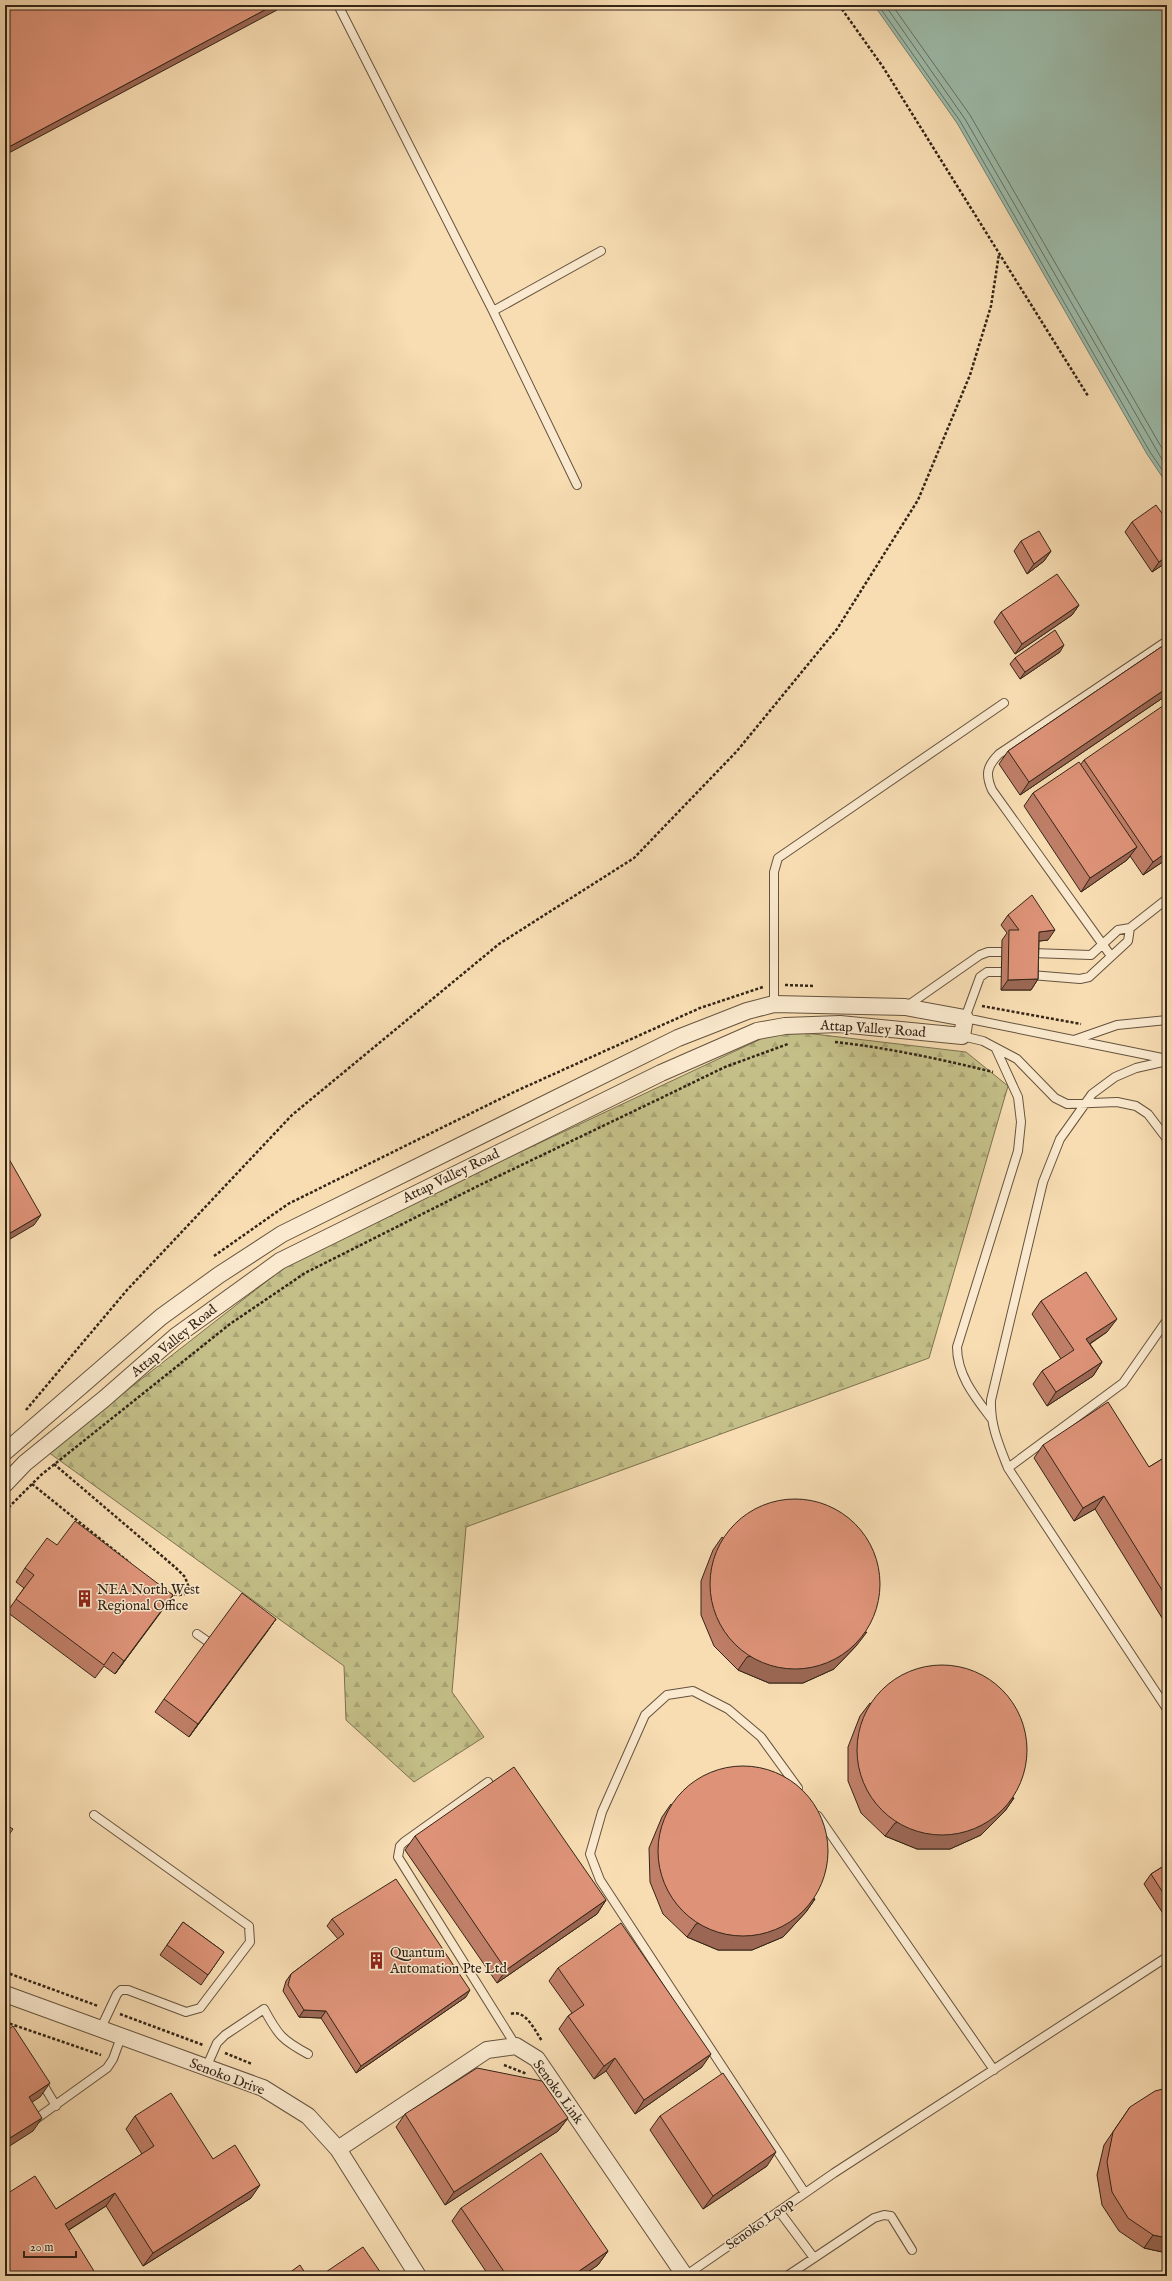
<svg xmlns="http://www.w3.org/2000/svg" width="1172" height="2281" viewBox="0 0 1172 2281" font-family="'IM FELL English',serif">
<defs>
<pattern id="forest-firs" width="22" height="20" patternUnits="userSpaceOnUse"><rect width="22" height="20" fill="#c4bf88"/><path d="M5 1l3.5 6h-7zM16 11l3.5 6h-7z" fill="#a9a475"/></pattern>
</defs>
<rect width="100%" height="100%" fill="#f8ddb3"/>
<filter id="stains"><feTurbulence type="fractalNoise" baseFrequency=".005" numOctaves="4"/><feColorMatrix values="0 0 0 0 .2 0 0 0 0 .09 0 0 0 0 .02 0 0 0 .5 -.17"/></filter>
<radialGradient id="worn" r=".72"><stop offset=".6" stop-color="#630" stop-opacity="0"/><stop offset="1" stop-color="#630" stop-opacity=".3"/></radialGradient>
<path fill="url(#forest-firs)" stroke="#7c7250" d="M780 1030 966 1052 1008 1086 929 1358 466 1527 452 1692 484 1737 414 1782 346 1720 344 1666 48 1452 299 1256Z"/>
<path fill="#9dbcab" stroke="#738070" d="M874 5H1167V484L1147 454 957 123Z"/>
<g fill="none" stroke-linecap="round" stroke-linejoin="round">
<path stroke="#687061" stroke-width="1" d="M878 5 960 121 1150 452 1167 477
M885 5 965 119 1167 468
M892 5 970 115 1167 457"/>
<defs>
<path id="lane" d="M338 5 493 311 577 485
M493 311 601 251
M1032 953 1091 955 1118 930 1130 928 1167 899
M1111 956 992 790C985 774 987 766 999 754L1167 641
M1001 972H987L980 977 965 1018 1167 1059
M1031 975 1080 979 1089 977 1128 941 1130 928
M774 1004V872L778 858 1004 703
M907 1006 980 955 988 952H1001
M962 1036 983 1041 1017 1059 1055 1098 1067 1104 1117 1102 1136 1106 1148 1114 1167 1139
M1074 1040 1117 1025 1167 1020
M1167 1061 1136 1068 1115 1077 1092 1094 1060 1139 1043 1182 991 1400C990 1425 999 1445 1008 1468L1167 1709
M991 1418C975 1397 957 1375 957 1347L1018 1151 1021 1122 1018 1097 996 1049
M1008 1468 1123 1383 1167 1320
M197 1634 207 1641
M488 1782 404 1842 400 1846 398 1857 516 2046
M798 1788 761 1737 728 1709 693 1691 667 1695 645 1715 602 1812 590 1854 600 1880 805 2193
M94 1815 249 1926 250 1942 200 2008 186 2012 128 1990H121L117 1994 100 2030
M818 1816 994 2070
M206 2068 217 2043 225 2035 264 2009C278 2035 282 2040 308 2054
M41 2081 56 2106
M36 2119 107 2068 113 2059 121 2037
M779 2211 814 2258
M685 2276 834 2173 1167 1957
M787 2276 874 2218 884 2215 891 2216 912 2250"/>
<path id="street" d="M5 1452 161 1317 219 1275 282 1234 678 1038 747 1011 774 1004 905 1007 965 1018 962 1036 840 1024 785 1026 757 1031 661 1073 280 1261 176 1336 104 1399 25 1463 5 1484
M5 1994 263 2088 308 2116 338 2149 418 2276
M338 2149 487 2050 516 2046 537 2059 685 2276"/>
</defs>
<use href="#lane" stroke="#65533e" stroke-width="10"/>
<use href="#street" stroke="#65533e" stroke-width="18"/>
<path stroke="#342517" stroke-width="2.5" stroke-dasharray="3 2" stroke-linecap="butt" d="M839 5 883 67 1088 396
M785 985 814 986
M982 1006 1081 1024
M835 1042C889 1048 940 1059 993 1072
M214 1256 288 1204 514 1092 700 1008 763 987
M26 1410 127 1290 292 1115 499 944 634 858 737 751 837 629 918 500 970 375 991 306 999 254
M54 1464 176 1568 185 1577 189 1588
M32 1484 130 1563
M5 1511 41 1475 230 1324 305 1273 482 1184 657 1100 725 1067 788 1044
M169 1594 179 1595 194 1592
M5 1972 98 2006
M120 2014 203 2045
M511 2014C526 2009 535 2031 542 2041
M5 2022 101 2055
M225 2053 252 2064
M504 2065 527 2074"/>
<use href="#lane" stroke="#fae9ce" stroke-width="8"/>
<use href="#street" stroke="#fae9ce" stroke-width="16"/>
</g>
<path fill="#bf7e67" stroke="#342517" d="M1167 520V562L1152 572 1125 532 1132 522Z
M1021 541 1051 551 1044 561 1027 574 1014 551Z
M1079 605 1072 615 1015 654 994 622 1001 612Z
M1167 643V695L1020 795 999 764 1008 751Z
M1060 652 1020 679 1010 664 1015 658Z
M1084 760 1167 859 1143 875 1130 856 1127 860 1081 892 1024 806 1033 793 1081 764Z
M1008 915 1048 940 1039 941 1038 979 1031 990H1001L1002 940 1007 933 1001 925Z
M1041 1301 1107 1332 1090 1344 1102 1362 1093 1376 1047 1406 1033 1384 1042 1371 1061 1359 1032 1314Z
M1043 1445 1149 1467 1167 1456V1626L1095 1509 1074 1521 1034 1458Z
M722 1537 857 1645 834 1669 803 1683H769L738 1670 714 1646 701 1615V1581L713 1550Z
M57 1545 173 1595 115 1674 104 1666 95 1678 7 1612 24 1588 16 1582 25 1568Z
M276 1619 189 1737 155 1712 164 1699Z
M870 1703 1014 1798 1005 1811 981 1835 950 1849H917L885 1836 861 1813 848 1781V1747L860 1716Z
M671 1804 815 1899 806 1912 783 1937 752 1950H718L687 1937 663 1914 650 1882 649 1848 662 1817Z
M415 1836 606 1900 597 1914 497 1983 405 1850Z
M1167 1864V1913L1164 1915 1144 1884 1151 1874Z
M332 1919 466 1997 356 2073 321 2018 299 2017 283 1991 286 1981 291 1974 338 1939 327 1926Z
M183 1922 224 1952 201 1985 160 1955Z
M558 1968 702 2067 635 2114 606 2071 594 2079 559 2029 568 2016 572 2013 549 1981Z
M1130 2107 1167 2253 1144 2248 1119 2231 1102 2205 1097 2175 1104 2145Z
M405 2114 568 2118 558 2131 445 2205 396 2127Z
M135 2116 213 2159 251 2198 143 2266 106 2206 69 2230 56 2209 142 2154 126 2129Z
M660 2116 767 2166 703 2209 650 2130Z
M461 2208 608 2251 598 2265 582 2276H489L452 2221Z"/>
<path fill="#9b6754" stroke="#342517" d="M274 5H280L277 10 5 155V149Z
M1051 551 1044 561 1027 574 1034 564Z
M1167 556V562L1152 572 1159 562Z
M1079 605 1072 615 1015 654 1022 644Z
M1064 645 1060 652 1020 679 1025 672Z
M1167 688V695L1020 795 1029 782Z
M1137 847 1127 860 1081 892 1090 878Z
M1167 852V859L1143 875 1153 862Z
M1055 930 1048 940 1032 942 1039 932Z
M1038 979 1031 990H1001L1008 980Z
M41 1215 34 1225 5 1242V1236Z
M1117 1319 1107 1332 1077 1352 1086 1339Z
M1102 1362 1093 1376 1047 1406 1056 1392Z
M1104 1496 1095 1509 1074 1521 1083 1508Z
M173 1595 164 1608 115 1674 124 1661Z
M276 1619 267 1632 189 1737 198 1724Z
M867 1632 857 1645 834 1669 803 1683H769L738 1670 747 1657Z
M1014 1798 1005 1811 981 1835 950 1849H917L885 1836 895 1823Z
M815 1899 806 1912 783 1937 752 1950H718L687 1937 696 1924Z
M606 1900 597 1914 497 1983 506 1970Z
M470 1990 466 1997 356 2073 361 2066Z
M304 2010 326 2011 321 2018 299 2017Z
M711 2054 702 2067 635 2114 644 2100Z
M615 2058 606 2071 594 2079 604 2066Z
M50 2083 40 2097 20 2110 29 2097Z
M42 2118 33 2131 5 2149V2141Z
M568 2118 558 2131 445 2205 454 2192Z
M776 2152 767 2166 703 2209 713 2196Z
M260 2185 251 2198 143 2266 153 2253Z
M115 2193 106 2206 56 2238 65 2224Z
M1153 2235 1167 2238V2253L1144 2248Z
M608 2251 598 2265 582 2276H572Z"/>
<path fill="#de9378" stroke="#342517" d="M5 5H274L5 149Z
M1156 505 1167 520V556L1159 562 1132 522Z
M1039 531 1051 551 1034 564 1021 541Z
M1057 574 1079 605 1022 644 1001 612Z
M1055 630 1064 645 1025 672 1015 658Z
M1167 643V688L1029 782 1008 751Z
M1167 703V852L1153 862 1084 760Z
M1079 762 1137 847 1090 878 1033 793Z
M1032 895 1055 930 1039 932 1038 979 1008 980 1009 930H1019L1008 915Z
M5 1152 41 1215 5 1236Z
M1086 1272 1117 1319 1086 1339 1102 1362 1056 1392 1042 1371 1074 1350 1041 1301Z
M1108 1402 1149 1467 1167 1456V1598L1104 1496 1083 1508 1043 1445Z
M710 1584a85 85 0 1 1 170 0a85 85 0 1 1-170 0Z
M75 1521 173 1595 124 1661 113 1652 104 1665 16 1599 34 1575 25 1568 47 1538 57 1545Z
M242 1593 276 1619 198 1724 164 1699Z
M857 1750a85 85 0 1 1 170 0a85 85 0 1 1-170 0Z
M658 1851a85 85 0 1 1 170 0a85 85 0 1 1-170 0Z
M514 1767 606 1900 506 1970 415 1836Z
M5 1824 13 1829 5 1840Z
M1167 1864V1899L1151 1874Z
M396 1879 470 1990 361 2066 326 2011 304 2010 288 1985 291 1974 344 1934 332 1919Z
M183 1922 224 1952 208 1975 167 1945Z
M621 1923 711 2054 644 2100 615 2058 604 2066 568 2016 584 2005 558 1968Z
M13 2026 50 2083 29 2097 42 2118 5 2141V2032Z
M477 2068 542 2081 568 2118 454 2192 405 2114Z
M723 2073 776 2152 713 2196 660 2116Z
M1167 2088V2238L1153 2235 1128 2218 1112 2192 1107 2162 1113 2132 1130 2107 1155 2091Z
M171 2093 213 2159 235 2145 260 2185 153 2253 115 2193 65 2224 97 2276H5V2195L35 2176 56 2209 154 2146 135 2116Z
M541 2153 608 2251 572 2276H507L461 2208Z
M363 2247 383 2276H320Z
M300 2265 307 2276H285Z"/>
<defs>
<symbol id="building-bare" viewBox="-9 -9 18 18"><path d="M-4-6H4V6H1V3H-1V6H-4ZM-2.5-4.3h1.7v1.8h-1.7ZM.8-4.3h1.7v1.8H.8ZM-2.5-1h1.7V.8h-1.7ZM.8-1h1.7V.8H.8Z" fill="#8f2418" stroke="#fae9ce" stroke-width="2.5" paint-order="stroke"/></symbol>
</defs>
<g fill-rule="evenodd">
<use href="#building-bare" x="72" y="1586" width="25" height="25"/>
<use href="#building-bare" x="364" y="1948" width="25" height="25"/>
</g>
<g text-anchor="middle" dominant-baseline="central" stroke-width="3" stroke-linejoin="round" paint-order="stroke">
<g font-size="14" fill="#342517" stroke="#fae9ce">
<text transform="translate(873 1029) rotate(4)">Attap Valley Road</text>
<text transform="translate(451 1176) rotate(-26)">Attap Valley Road</text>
<text transform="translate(174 1341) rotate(-39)">Attap Valley Road</text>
<text transform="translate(227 2077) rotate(21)">Senoko Drive</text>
<text transform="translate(558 2092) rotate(54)">Senoko Link</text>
<text transform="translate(760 2224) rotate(-35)">Senoko Loop</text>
</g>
<g font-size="14" fill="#342517" stroke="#fae9ce" text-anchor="start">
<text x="97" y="1590">NEA North West<tspan x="97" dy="16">Regional Office</tspan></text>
<text x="390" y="1953">Quantum<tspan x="390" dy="16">Automation Pte Ltd</tspan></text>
</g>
</g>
<rect width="1172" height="2281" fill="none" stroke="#f8ddb3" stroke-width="20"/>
<rect x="6" y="6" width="1160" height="2269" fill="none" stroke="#342517" stroke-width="2"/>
<rect x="10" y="10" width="1152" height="2261" fill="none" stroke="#342517"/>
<path d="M24 2251v6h52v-6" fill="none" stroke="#342517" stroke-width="2"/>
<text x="30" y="2251" font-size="12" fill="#342517" stroke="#fae9ce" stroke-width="3" paint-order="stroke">20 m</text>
<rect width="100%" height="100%" filter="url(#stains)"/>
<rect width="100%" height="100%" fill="url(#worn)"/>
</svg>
